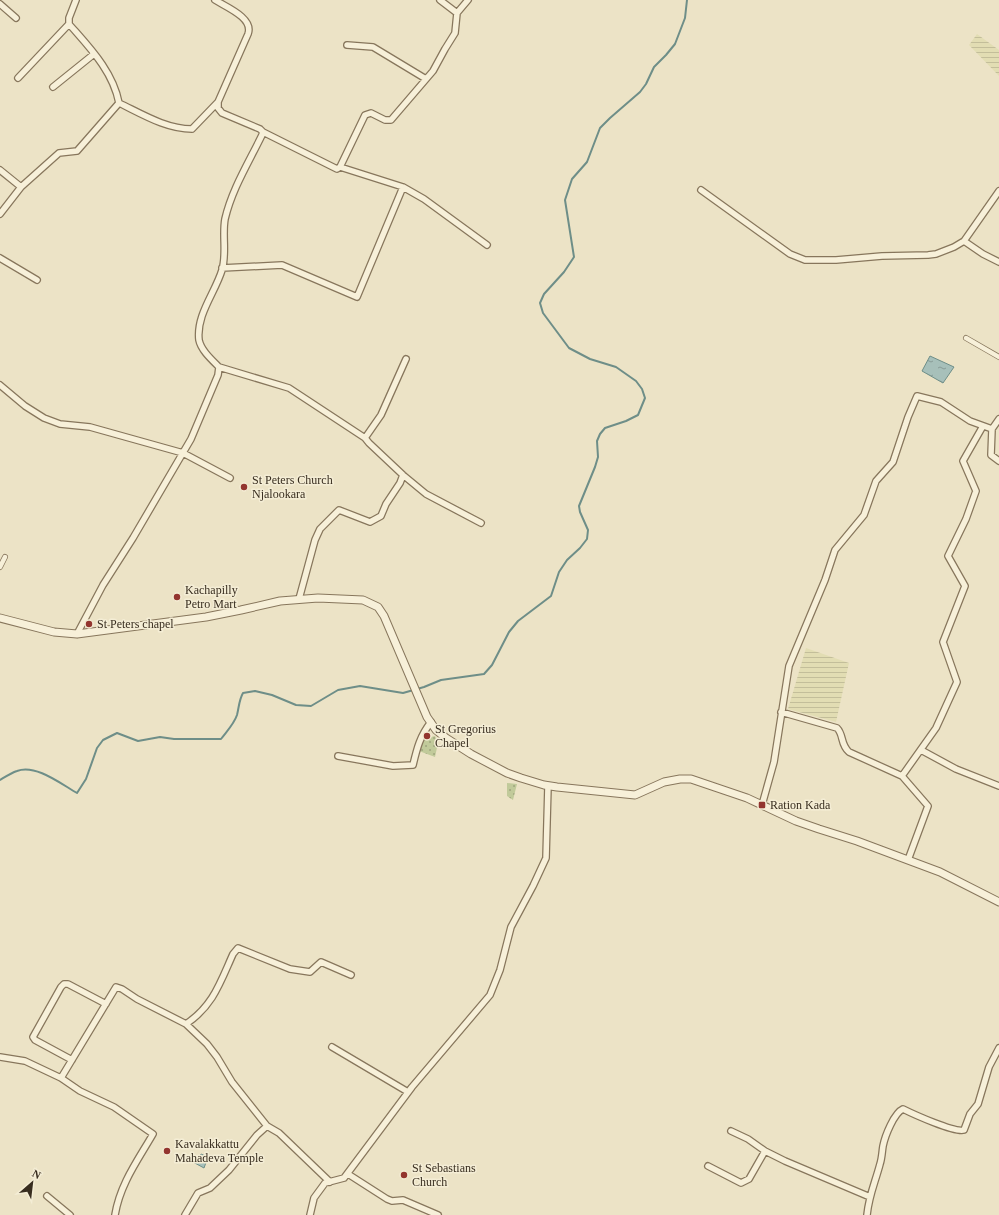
<svg xmlns="http://www.w3.org/2000/svg" width="999" height="1215" viewBox="0 0 999 1215" font-family="Georgia,serif">
<defs>
<pattern id="farmland-rules" width="6" height="5" patternUnits="userSpaceOnUse"><rect width="6" height="5" fill="#e2ddb3"/><path d="M0 2.5h6" fill="none" stroke="#c3be9a"/></pattern>
<pattern id="green-dots" width="8" height="8" patternUnits="userSpaceOnUse"><rect width="8" height="8" fill="#c1ca9a"/><path d="M2 2h.1M6 6h.1" fill="none" stroke="#9ea47d" stroke-width="1.8" stroke-linecap="round"/></pattern>
<pattern id="water-ripples" width="26" height="14" patternUnits="userSpaceOnUse"><rect width="26" height="14" fill="#a7c0ba"/><path d="M2 4q2-2 4 0t4 0M15 11q2-2 4 0t4 0" fill="none" stroke="#899c97"/></pattern>
</defs>
<rect width="100%" height="100%" fill="#ece3c6"/>
<path fill="url(#farmland-rules)" d="M977 34 999 50V76L969 45Z
M806 648 849 663 836 722 788 709Z"/>
<path fill="url(#green-dots)" d="M435 736 438 743 435 757 419 751 423 739Z
M507 783 517 784 513 800 507 796Z"/>
<path fill="url(#water-ripples)" stroke="#6e8e88" d="M930 356 954 367 943 383 922 371Z
M201 1154 208 1157 204 1168 193 1162Z"/>
<g fill="none" stroke-linecap="round" stroke-linejoin="round">
<path stroke="#6e8e88" stroke-width="2" d="M0 780C5 777 11 773 17 771 36 764 61 784 77 793L86 779 97 748 103 740 117 733 138 741 160 737 174 739H221C227 731 234 724 237 715 239 707 239 700 243 693L255 691 272 695 296 705 311 706 338 690 360 686 403 693 424 687 441 680 484 674 492 665 509 632 518 621 551 596 559 572 567 560 580 548 587 539 588 530 580 512 579 506 595 467 598 457 597 441 600 434 605 428 626 421 638 415 645 398 642 389 636 381 616 367 590 359 569 348 543 313 540 303 544 294 564 272 574 257 565 200 572 179 587 162 600 128 610 118 640 92 646 84 654 67 666 55 675 44 685 18 687 0"/>
<defs>
<path id="pedestrian" d="M966 338 999 357
M0 567 5 557"/>
<path id="minor" d="M0 4 16 18
M457 13 468 0
M69 24C89 47 113 71 119 103
M347 45 373 47 426 79
M18 78 69 24V18L76 0
M53 87 94 54
M119 103C142 114 166 129 192 129L218 102
M263 132 337 169 340 167 365 115 371 113 385 120H391L433 71 445 49 455 33 457 13 440 0
M340 167 403 187 424 199 487 245
M0 170 21 187 59 153 77 151 119 103
M701 190 790 254 805 260H836L882 256 928 255 936 254 954 247 964 241 999 191
M0 214 21 187
M964 241 983 254 999 262
M0 258 37 280
M222 268 282 265 357 297 403 187
M219 367 289 388 365 438 369 443 403 475 426 494 481 523
M0 385 25 406 44 418 60 424 90 427 183 453 230 478
M992 429 991 455 999 461
M365 438 381 415 406 359
M299 599 315 540 320 529 339 510 370 522 381 516 386 504 400 483 403 475
M77 634 103 585 133 538 191 439 218 375 219 367C211 359 201 350 199 340 196 315 215 293 222 270 227 254 222 235 225 219 232 189 249 162 262 135L263 132 260 129 222 113 218 108V102L248 34C254 18 226 7 215 0
M781 712 837 728C844 735 840 744 849 752L902 776
M921 750 956 769 999 786
M338 756 393 766 413 765C417 748 420 736 431 722
M762 805 774 762 789 666 825 580 835 550 864 515 876 481 893 462 908 417 917 396 941 402 970 421 992 429 999 419
M908 860 928 806 902 776 936 728 957 682 943 642 965 586 948 556 966 519 976 491 963 461 983 426
M186 1024C213 1006 220 983 233 954L238 948 290 969 310 972 321 962 351 975
M332 1047 408 1092
M0 1057 25 1061 61 1078 80 1091 114 1107 153 1134C138 1160 120 1184 115 1215
M72 1060 35 1040 33 1037 61 987 64 984H68L106 1004
M61 1078 116 987 122 989 137 999 186 1024 207 1044 217 1057 232 1082 267 1126
M731 1131 748 1139 765 1151 785 1161 870 1197
M708 1166 741 1183 749 1179 765 1151
M348 1174 387 1199 392 1201 403 1200 438 1215
M47 1196 70 1215
M185 1215 198 1193 210 1188 229 1170 257 1135 267 1126 279 1133 330 1182
M310 1215 314 1198 325 1183 344 1178 412 1087 490 995 500 970 511 927 533 886 546 858 548 786
M867 1215C869 1195 875 1183 880 1164 882 1158 882 1152 883 1146 885 1136 894 1113 903 1109 913 1114 955 1133 964 1130L970 1114 978 1104 989 1067 999 1048"/>
<path id="tertiary" d="M0 618 54 632 77 634 206 617 241 610 280 601 318 598 363 600 378 607 384 616 427 717 436 730 446 738 471 754 507 773 521 778 544 785 557 787 635 795 664 782 680 779H691L747 798 796 821 819 829 857 841 940 872 999 902"/>
</defs>
<use href="#pedestrian" stroke="#87765c" stroke-width="6"/>
<use href="#minor" stroke="#87765c" stroke-width="8"/>
<use href="#tertiary" stroke="#87765c" stroke-width="9"/>
<use href="#pedestrian" stroke="#f7f0d9" stroke-width="4.5"/>
<use href="#minor" stroke="#f7f0d9" stroke-width="5.5"/>
<use href="#tertiary" stroke="#f7f0d9" stroke-width="7"/>
</g>
<g fill="#93352f" stroke="#f4edd5" stroke-width="1.5">
<circle cx="244" cy="487" r="4"/>
<circle cx="177" cy="597" r="4"/>
<circle cx="89" cy="624" r="4"/>
<circle cx="427" cy="736" r="4"/>
<rect x="758" y="801" width="8" height="8" rx="2"/>
<circle cx="167" cy="1151" r="4"/>
<circle cx="404" cy="1175" r="4"/>
</g>
<g text-anchor="middle" dominant-baseline="central" stroke-width="3" stroke-linejoin="round" paint-order="stroke">
<g font-size="12" fill="#382d1f" stroke="#f4edd5" text-anchor="start">
<text x="252" y="480">St Peters Church<tspan x="252" dy="14">Njalookara</tspan></text>
<text x="185" y="590">Kachapilly<tspan x="185" dy="14">Petro Mart</tspan></text>
<text x="97" y="624">St Peters chapel</text>
<text x="435" y="729">St Gregorius<tspan x="435" dy="14">Chapel</tspan></text>
<text x="770" y="805">Ration Kada</text>
<text x="175" y="1144">Kavalakkattu<tspan x="175" dy="14">Mahadeva Temple</tspan></text>
<text x="412" y="1168">St Sebastians<tspan x="412" dy="14">Church</tspan></text>
</g>
</g>
<g transform="translate(32 1183) rotate(28)" stroke="#f4edd5" stroke-width="3" paint-order="stroke">
<path d="M0-3L7 15L0 10L-7 15Z" fill="#382d1f"/>
<text y="-6" font-size="11" font-weight="bold" text-anchor="middle" fill="#382d1f">N</text>
</g>
</svg>
